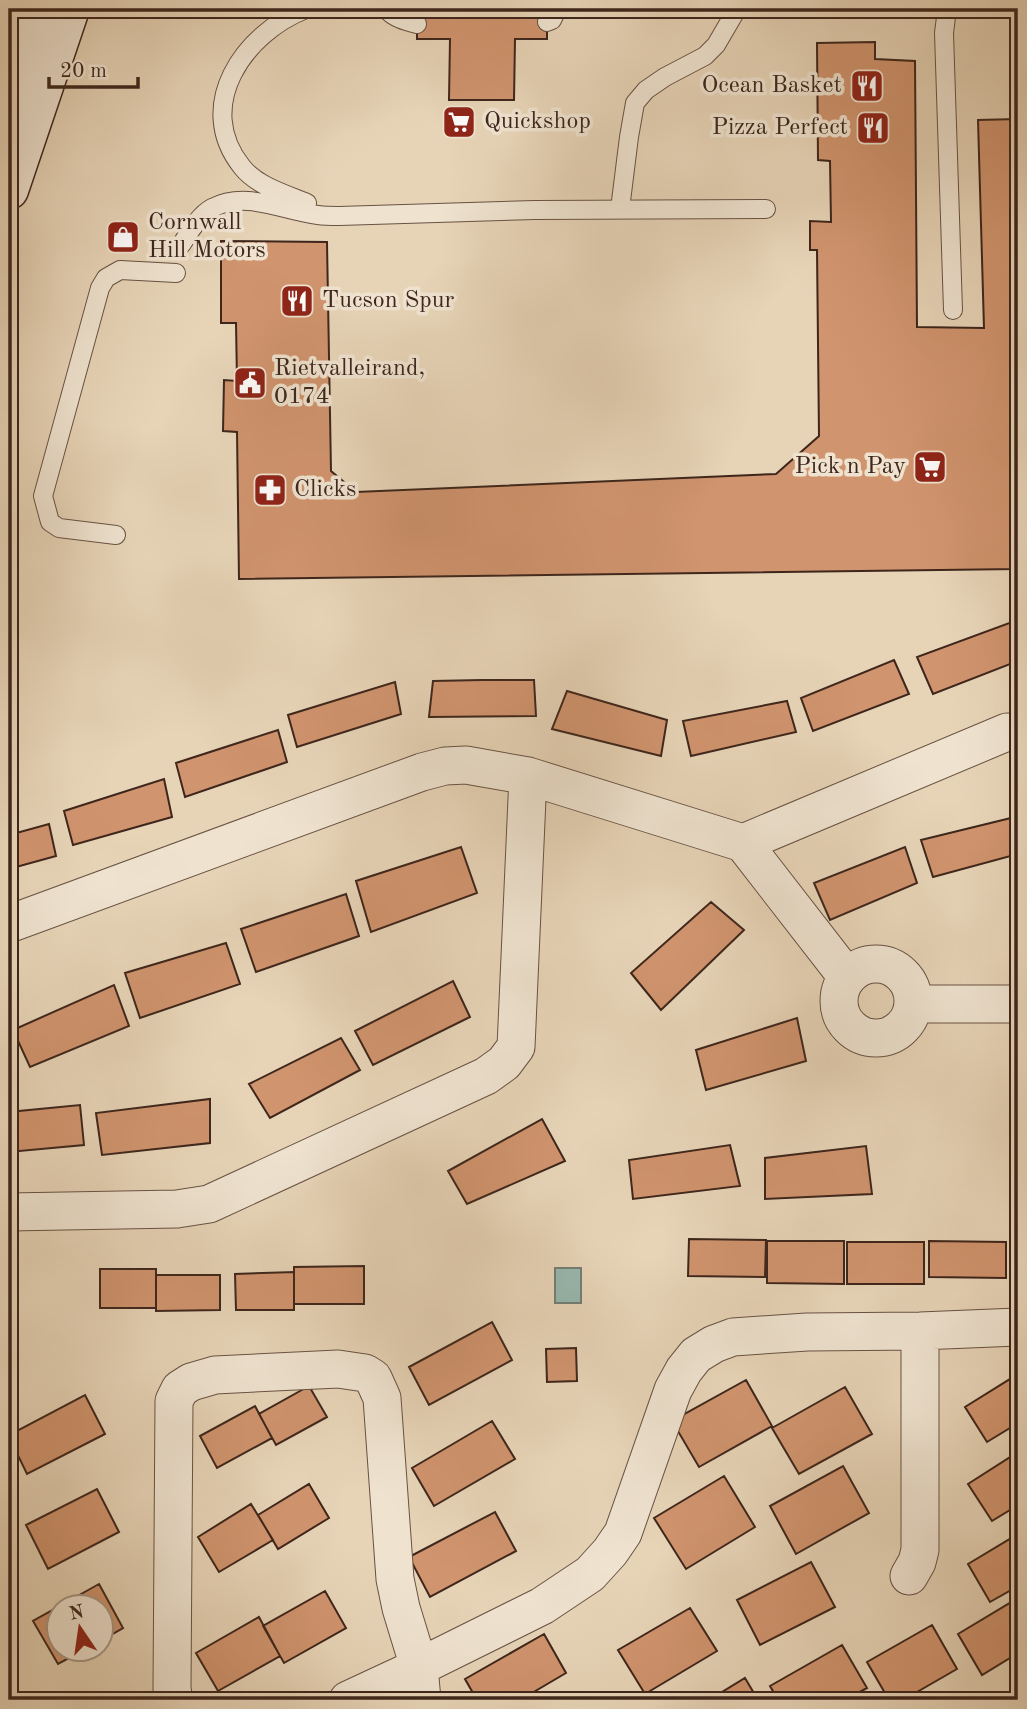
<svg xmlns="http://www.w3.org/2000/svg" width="1027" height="1709" viewBox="0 0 1027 1709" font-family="'Old Standard TT',serif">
<rect width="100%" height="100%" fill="#e7d4b7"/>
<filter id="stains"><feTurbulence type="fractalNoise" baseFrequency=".00286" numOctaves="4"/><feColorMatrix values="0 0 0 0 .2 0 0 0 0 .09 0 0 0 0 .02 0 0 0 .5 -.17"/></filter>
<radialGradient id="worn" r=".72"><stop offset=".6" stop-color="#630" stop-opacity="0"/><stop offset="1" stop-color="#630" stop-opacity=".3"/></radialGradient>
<path fill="#97b8af" stroke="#737e74" stroke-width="2" d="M555 1268H581V1303H555Z"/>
<path fill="#d0946e" stroke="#3e261c" stroke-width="2" d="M417 9H547V39H515L514 100H449L450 39H417Z
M875 42V59L915 61 917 327 984 328 978 120 1018 119V569L239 579 237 432 223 431 224 380 237 381 236 323H221V241L327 242 331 471 356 492 776 474 819 436 817 250H810V221L831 222 830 161 818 160 817 43Z
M1012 622 1018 641V661L933 694 917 657Z
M894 660 909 694 813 731 801 698Z
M482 680H534L536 716 429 717 433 681Z
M395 682 401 714 297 747 288 715Z
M567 691 667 720 661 756 552 729Z
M787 701 796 732 691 756 683 721Z
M278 730 287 762 185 797 176 763Z
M164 779 172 817 73 845 64 811Z
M1011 818 1018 838V854L933 877 921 840Z
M49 824 56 856 9 869V835Z
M461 847 477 893 371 932 356 881Z
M905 847 917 883 830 920 814 883Z
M346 894 359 936 256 972 241 929Z
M711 902 744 930 661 1010 631 973Z
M226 943 240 984 140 1018 125 973Z
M453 981 470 1017 373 1065 355 1031Z
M114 985 129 1026 30 1067 13 1030Z
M797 1018 806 1061 706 1090 696 1050Z
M341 1038 360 1070 270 1118 249 1084Z
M210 1099V1143L102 1155 96 1113Z
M80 1105 84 1145 9 1152V1112Z
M542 1119 565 1161 467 1204 448 1171Z
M730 1145 740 1186 633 1199 629 1160Z
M866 1146 872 1194 765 1199V1158Z
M689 1239 766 1240 765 1277 688 1276Z
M767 1241H844V1284L767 1283Z
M929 1241 1006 1242V1278L929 1277Z
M847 1242H924V1284H847Z
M364 1266V1304H294V1267Z
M100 1269H156V1308H100Z
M294 1272V1310H236L235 1274Z
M156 1275H220V1310L156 1311Z
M492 1322 512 1360 429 1405 409 1367Z
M576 1348 577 1381 547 1382 546 1349Z
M1018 1374V1423L987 1442 965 1407Z
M746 1380 772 1426 699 1467 672 1421Z
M309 1386 327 1417 276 1445 259 1414Z
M845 1387 872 1434 799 1474 772 1428Z
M85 1395 105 1434 27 1474 9 1437V1435Z
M255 1406 272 1438 217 1468 200 1436Z
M492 1421 515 1459 434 1506 412 1468Z
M1018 1452V1505L992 1521 968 1484Z
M843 1466 869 1513 796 1554 770 1506Z
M724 1476 755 1527 686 1569 654 1518Z
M309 1484 329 1518 278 1549 258 1515Z
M97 1489 119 1532 48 1569 26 1525Z
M251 1504 273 1540 219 1572 198 1537Z
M495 1512 516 1551 430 1597 409 1557Z
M1018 1534V1586L990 1602 968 1564Z
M811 1562 835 1607 760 1645 737 1600Z
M99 1584 123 1628 102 1640V1608H60V1650H84L58 1664 33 1621Z
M325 1591 346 1628 284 1663 263 1626Z
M1018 1598V1653L982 1675 958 1634Z
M690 1608 717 1651 645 1694 618 1650Z
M259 1617 280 1656 218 1691 196 1653Z
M932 1625 957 1669 903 1700H889L867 1662Z
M544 1634 566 1673 520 1700H477L465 1679Z
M842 1645 867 1688 845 1700H778L770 1686Z
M745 1678 758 1700H709Z"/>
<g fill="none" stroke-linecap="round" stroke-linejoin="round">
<defs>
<path id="service" d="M306 9C244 33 193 106 242 167 257 186 285 194 307 203
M386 9C394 18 405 21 417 24
M947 9 944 33 953 310
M547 22 552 20 557 9
M620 209 629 137 635 103 646 90 665 77 705 56 716 45 737 9
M181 245C189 233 199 215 212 208 247 190 282 211 318 215 325 216 332 216 339 216L535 210 766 209
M116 535 59 528 50 522 43 496 100 288 106 278 120 270 176 273"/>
<path id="minor" d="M743 843 1007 732
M9 924 422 772 445 766 466 765 528 776 743 843 847 977
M839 1001a37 37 0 1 1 74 0a37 37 0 1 1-74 0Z
M914 1004H1018
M9 1212 177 1209 209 1204 486 1076 504 1063 516 1047 528 776
M909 1576 917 1562 920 1550V1331
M174 1700 172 1689 174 1401 180 1389 191 1382 215 1375 338 1369 365 1373 373 1378 382 1398 395 1579 401 1608 419 1667 422 1700
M348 1700 419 1667 542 1606 590 1574 610 1552 623 1533 673 1390 684 1370 696 1355 714 1344 733 1337 807 1332 920 1331 1018 1327"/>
<path id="secondary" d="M9 110 40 9
M9 190 70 9"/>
</defs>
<use href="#service" stroke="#685243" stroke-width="20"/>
<use href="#minor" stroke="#685243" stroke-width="39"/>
<use href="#secondary" stroke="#3e261c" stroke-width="41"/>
<use href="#service" stroke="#efe3d0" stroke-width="18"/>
<use href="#minor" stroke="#efe3d0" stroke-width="37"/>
<use href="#secondary" stroke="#efe3d0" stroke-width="38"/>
</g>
<defs>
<symbol id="restaurant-square" viewBox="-11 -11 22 22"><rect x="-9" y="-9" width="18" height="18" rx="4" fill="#8f2418" stroke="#efe3d0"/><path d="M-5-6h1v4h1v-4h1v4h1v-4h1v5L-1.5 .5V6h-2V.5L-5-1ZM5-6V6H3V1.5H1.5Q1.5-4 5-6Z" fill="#fff"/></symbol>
<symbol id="supermarket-square" viewBox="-11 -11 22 22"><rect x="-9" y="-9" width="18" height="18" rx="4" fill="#8f2418" stroke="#efe3d0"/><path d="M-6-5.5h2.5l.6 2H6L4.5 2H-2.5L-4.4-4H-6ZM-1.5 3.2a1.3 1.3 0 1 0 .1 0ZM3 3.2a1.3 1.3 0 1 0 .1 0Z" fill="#fff"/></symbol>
<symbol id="shop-square" viewBox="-11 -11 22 22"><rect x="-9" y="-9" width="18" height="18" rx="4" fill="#8f2418" stroke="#efe3d0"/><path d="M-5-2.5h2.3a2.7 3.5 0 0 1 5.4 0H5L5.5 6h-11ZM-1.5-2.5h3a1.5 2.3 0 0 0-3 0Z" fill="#fff"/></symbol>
<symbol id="civic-square" viewBox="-11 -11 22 22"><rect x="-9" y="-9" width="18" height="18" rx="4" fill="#8f2418" stroke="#efe3d0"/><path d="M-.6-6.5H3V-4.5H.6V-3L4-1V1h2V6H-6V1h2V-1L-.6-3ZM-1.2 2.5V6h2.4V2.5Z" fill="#fff"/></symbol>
<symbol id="pharmacy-square" viewBox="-11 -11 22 22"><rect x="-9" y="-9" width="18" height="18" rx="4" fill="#8f2418" stroke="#efe3d0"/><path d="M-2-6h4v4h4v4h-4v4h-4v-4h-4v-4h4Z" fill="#fff"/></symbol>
</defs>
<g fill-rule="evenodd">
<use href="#restaurant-square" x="848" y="67" width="38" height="38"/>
<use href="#supermarket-square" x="440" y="103" width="38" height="38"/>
<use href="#restaurant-square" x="854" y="109" width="38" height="38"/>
<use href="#shop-square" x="104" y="218" width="38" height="38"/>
<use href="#restaurant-square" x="278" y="282" width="38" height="38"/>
<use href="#civic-square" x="231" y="364" width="38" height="38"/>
<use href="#supermarket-square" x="911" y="448" width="38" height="38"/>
<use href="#pharmacy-square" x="251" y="471" width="38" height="38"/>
</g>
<g text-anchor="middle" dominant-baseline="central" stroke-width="7" stroke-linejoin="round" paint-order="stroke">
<g font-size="24" fill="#3e261c" stroke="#efe3d0" text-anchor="start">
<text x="842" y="86" text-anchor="end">Ocean Basket</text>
<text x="484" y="122">Quickshop</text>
<text x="848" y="128" text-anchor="end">Pizza Perfect</text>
<text x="148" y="223">Cornwall<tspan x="148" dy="28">Hill Motors</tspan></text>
<text x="322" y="301">Tucson Spur</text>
<text x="274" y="369">Rietvalleirand,<tspan x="274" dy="28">0174</tspan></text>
<text x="906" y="467" text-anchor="end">Pick n Pay</text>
<text x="294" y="490">Clicks</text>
</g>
</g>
<rect width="1027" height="1709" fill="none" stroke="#e7d4b7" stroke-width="35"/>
<rect x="10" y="10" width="1006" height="1688" fill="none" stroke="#3e261c" stroke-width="3.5"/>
<rect x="18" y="18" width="992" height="1674" fill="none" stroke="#3e261c" stroke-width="2"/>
<g transform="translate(80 1628) rotate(347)"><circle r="33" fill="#efe3d0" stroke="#a89788" stroke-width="2"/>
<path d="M0-5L12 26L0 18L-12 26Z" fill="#8f2418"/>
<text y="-10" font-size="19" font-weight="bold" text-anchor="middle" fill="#3e261c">N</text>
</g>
<path d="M49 77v10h89v-10" fill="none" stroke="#3e261c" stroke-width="3.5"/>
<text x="60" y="77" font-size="21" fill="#3e261c" stroke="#efe3d0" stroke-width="5" paint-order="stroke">20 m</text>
<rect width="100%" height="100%" filter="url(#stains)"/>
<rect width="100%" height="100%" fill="url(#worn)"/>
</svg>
